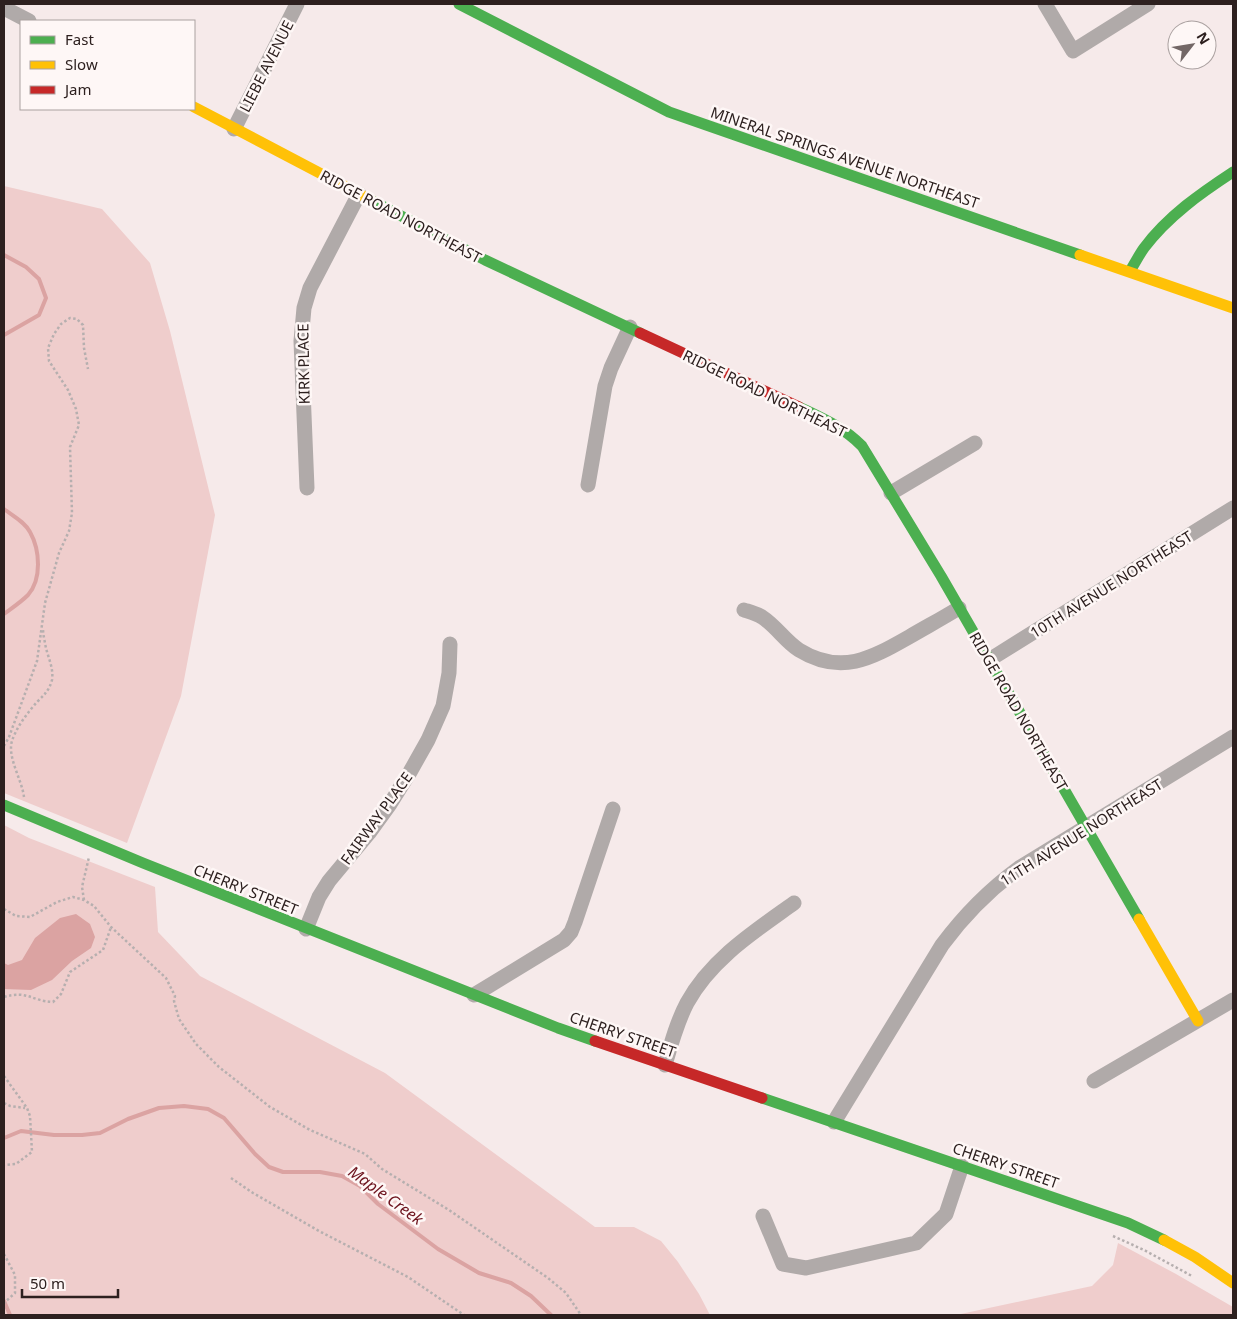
<svg xmlns="http://www.w3.org/2000/svg" width="1237" height="1319" viewBox="0 0 1237 1319" font-family="'Noto Sans',sans-serif">
<rect width="100%" height="100%" fill="#f6eaea"/>
<path fill="#efcdcc" d="M4 186 102 209 150 263 170 331 215 515 181 696 127 843 4 793Z
M4 825 29 838 155 887 158 932 200 976 385 1073 595 1227H634L661 1241 678 1262 699 1294 710 1315H4Z
M1118 1243 1176 1274 1233 1307V1315H956L1092 1286 1113 1265Z"/>
<path fill="#dba3a2" d="M76 914 90 924 95 937 91 948 72 961 52 980 31 990 4 989V963L8 965 22 960 35 938 60 918Z"/>
<g fill="none" stroke-linecap="round" stroke-linejoin="round">
<path stroke="#dba3a2" stroke-width="4" d="M4 255 26 267 39 279 46 298 39 315 4 335
M4 509C13 516 25 522 30 532 40 550 42 579 28 595 21 602 12 608 4 614
M4 1138 21 1131 54 1135H82L100 1133 128 1119 159 1108 184 1106 208 1109 224 1118 255 1154 269 1167 283 1172H320L342 1176 360 1186 378 1204 438 1249 479 1273 511 1283 531 1296 551 1315
M4 1301 10 1315"/>
<path stroke="#b6afaf" stroke-width="2.5" stroke-dasharray="2.5 2.5" stroke-linecap="butt" d="M4 746 9 737 37 661 45 603 59 553 69 531 72 513 70 447 79 425 76 409 68 390 49 361 48 348 54 334 61 324 70 318 77 319 83 325 84 348 88 369
M24 797C22 780 7 757 12 741 16 728 28 712 37 702 44 695 49 691 52 680 54 667 47 656 45 643 44 638 43 633 43 628
M84 900 82 887 89 857
M4 909 16 916 30 917 57 902 73 897 84 900 94 906 111 927 166 978 175 996 174 1001 179 1019 196 1044 219 1067 270 1107 310 1130 365 1154 382 1169 449 1210 548 1278 566 1293 581 1315
M4 997C28 990 31 1001 53 1002L61 994 70 972 103 950 111 927
M4 1076 27 1108 30 1116 32 1152 16 1164 4 1165
M4 1103 10 1106 25 1108
M231 1178 253 1193 319 1231 408 1277 464 1315
M1113 1236 1144 1250 1192 1276
M4 1254 15 1275V1293L4 1303"/>
<path stroke="#b0aaa9" stroke-width="15" d="M1045 4 1073 51 1148 4
M4 8 29 21
M234 129 297 4
M588 485 605 386 611 368 630 327
M307 488 301 341 304 308 310 288 359 194
M891 493 975 443
M744 610C750 612 757 614 762 617 776 626 785 641 799 650 841 676 872 658 909 637 926 627 943 618 959 608
M989 660 1233 508
M306 929 319 897 329 881 369 833 390 804 410 772 428 740 443 706 449 673 450 644
M474 995 564 940 571 932 575 922 613 809
M665 1065C671 1044 677 1022 687 1003 711 959 755 931 794 903
M1094 1081 1233 1000
M834 1122 942 945C965 914 989 890 1019 868L1233 737
M763 1216 783 1264 806 1268 916 1243 946 1214 962 1166"/>
<path stroke="#4caf50" stroke-width="11" d="M459 4 669 112 1080 255
M371 200 485 260 640 333
M1130 271C1135 263 1139 255 1144 248 1168 216 1201 193 1233 172
M799 407C824 419 843 427 862 446L941 576 1139 919
M4 805 143 863 558 1028 595 1041
M762 1098 1128 1223 1164 1240"/>
<path stroke="#ffc107" stroke-width="11" d="M194 107 371 200
M1080 255 1233 308
M1139 919 1198 1021
M1164 1240 1195 1257 1233 1283"/>
<path stroke="#c62828" stroke-width="11" d="M640 333 799 407
M595 1041 762 1098"/>
</g>
<g text-anchor="middle" dominant-baseline="central" stroke-width="5" stroke-linejoin="round" paint-order="stroke">
<g font-size="15" fill="#2d201f" stroke="#fef7f6">
<text transform="translate(266 66) rotate(-63)">LIEBE AVENUE</text>
<text transform="translate(845 157) rotate(19)">MINERAL SPRINGS AVENUE NORTHEAST</text>
<text transform="translate(401 216) rotate(28)">RIDGE ROAD NORTHEAST</text>
<text transform="translate(303 364) rotate(-91)">KIRK PLACE</text>
<text transform="translate(765 393) rotate(26)">RIDGE ROAD NORTHEAST</text>
<text transform="translate(1111 584) rotate(-32)">10TH AVENUE NORTHEAST</text>
<text transform="translate(1019 711) rotate(60)">RIDGE ROAD NORTHEAST</text>
<text transform="translate(376 818) rotate(-54)">FAIRWAY PLACE</text>
<text transform="translate(1081 832) rotate(-32)">11TH AVENUE NORTHEAST</text>
<text transform="translate(246 889) rotate(22)">CHERRY STREET</text>
<text transform="translate(623 1034) rotate(19)">CHERRY STREET</text>
<text transform="translate(1006 1165) rotate(19)">CHERRY STREET</text>
</g>
<g font-size="16" font-style="italic" fill="#6d131d" stroke="#fef7f6">
<text transform="translate(386 1195) rotate(36)">Maple Creek</text>
</g>
</g>
<rect width="1237" height="1319" fill="none" stroke="#2d201f" stroke-width="10"/>
<rect x="20" y="20" width="175" height="90" fill="#fef7f6" stroke="#aaa1a0"/>
<rect x="30" y="36" width="25" height="8" fill="#4caf50" stroke="#aaa1a0"/>
<text x="65" y="45" font-size="15" fill="#2d201f">Fast</text>
<rect x="30" y="61" width="25" height="8" fill="#ffc107" stroke="#aaa1a0"/>
<text x="65" y="70" font-size="15" fill="#2d201f">Slow</text>
<rect x="30" y="86" width="25" height="8" fill="#c62828" stroke="#aaa1a0"/>
<text x="65" y="95" font-size="15" fill="#2d201f">Jam</text>
<g transform="translate(1192 45) rotate(59)"><circle r="24" fill="#fef7f6" stroke="#aaa1a0"/>
<path d="M0-4L9 19L0 12L-9 19Z" fill="#736766"/>
<text y="-8" font-size="14" font-weight="bold" text-anchor="middle" fill="#2d201f">N</text>
</g>
<path d="M22 1289v8h96v-8" fill="none" stroke="#2d201f" stroke-width="2.5"/>
<text x="30" y="1289" font-size="15" fill="#2d201f" stroke="#fef7f6" stroke-width="4" paint-order="stroke">50 m</text>
</svg>
